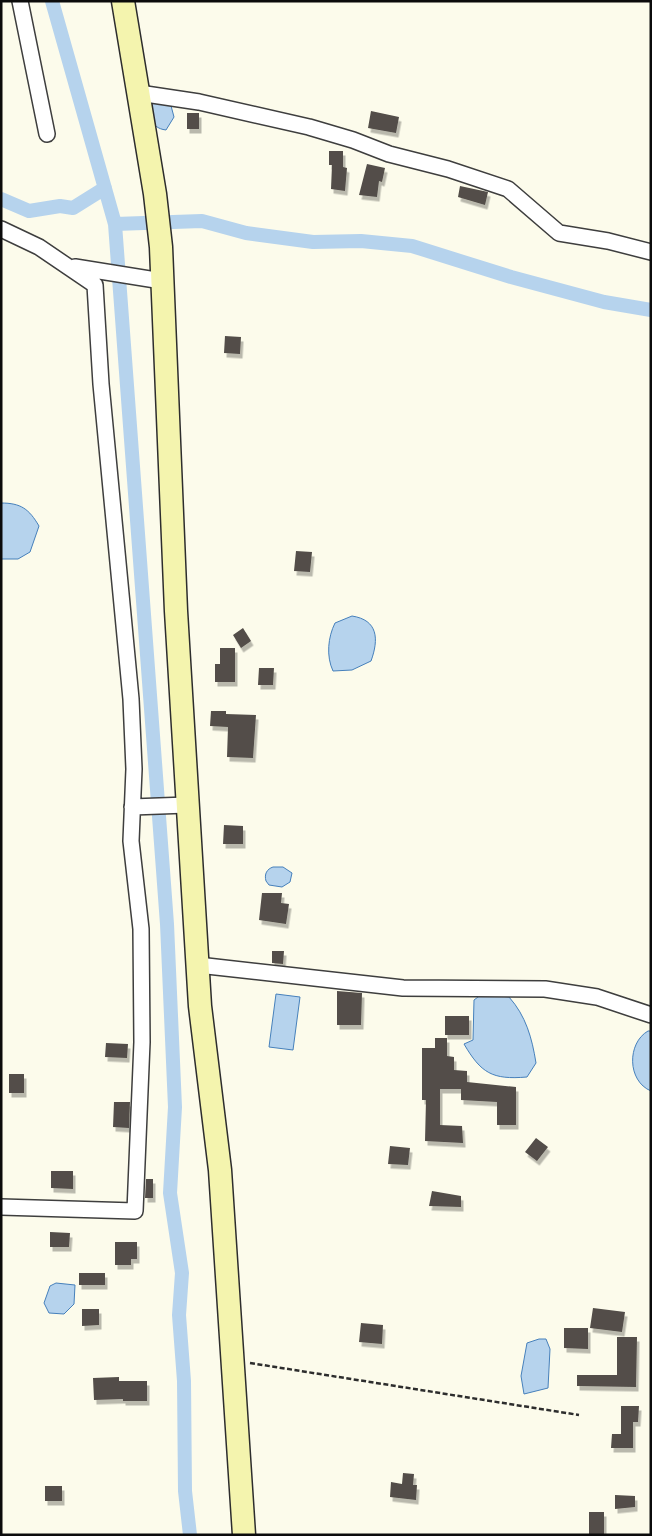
<svg xmlns="http://www.w3.org/2000/svg" width="652" height="1536" viewBox="0 0 652 1536" font-family="Literata,serif">
<defs>
<filter id="shadow"><feDropShadow dx="2.5" dy="4.5" stdDeviation="0" flood-color="#0004"/></filter>
</defs>
<rect width="100%" height="100%" fill="#fcfbeb"/>
<path fill="#b6d3ed" stroke="#4680bb" d="M146 98 170 102 174 117 166 130C149 128 149 113 146 98Z
M1 503C21 503 29 509 39 526L30 552 18 559H1Z
M352 616C378 620 379 639 371 661L352 670 333 671C326 656 328 637 335 623Z
M273 867H283L292 873 290 882 282 887 269 885 266 881C264 874 267 869 273 867Z
M276 994 300 997 293 1050 269 1047Z
M482 994 509 997C526 1016 532 1038 536 1063L527 1077C492 1080 481 1073 464 1044L473 1040 474 1000Z
M648 1031H651V1091C627 1081 627 1043 648 1031Z
M56 1283 75 1285 74 1304 64 1314 49 1313 44 1303 50 1286Z
M539 1339H546L550 1349 548 1388 524 1394 521 1376 527 1343Z"/>
<g fill="none" stroke-linecap="round" stroke-linejoin="round">
<path stroke="#b6d3ed" stroke-width="14" d="M52 1 115 224 167 924 175 1107 170 1193 182 1273 179 1315 184 1381 185 1491 190 1535
M1 199 29 211 60 206 73 208 105 188
M115 224 202 221 246 233 313 242 361 241 412 246 511 277 604 302 651 310"/>
</g>
<path fill="#524d48" filter="url(#shadow)" d="M371 111 399 117 396 133 368 128Z
M187 113H199V129H187Z
M329 151H343V167L347 168 345 191 331 189 332 165H329Z
M367 164 385 168 382 182 379 181 377 197 359 195Z
M460 186 488 192 485 205 458 197Z
M225 336 241 337 240 354 224 353Z
M296 551 312 552 310 572 294 571Z
M243 628 251 641 241 648 233 635Z
M220 648H235V682H215V664H220Z
M259 668H274L273 685H258Z
M211 711H226V714L256 715 253 758 227 757 228 727 210 726Z
M224 825 243 826V844H223Z
M262 893H282L281 903 289 904 286 924 259 920Z
M272 951H284L283 964 272 963Z
M337 991 362 993 361 1025H337Z
M445 1016H469V1035H445Z
M435 1038H447V1056L454 1057V1070L467 1071V1082L516 1087V1125H497V1102L461 1100V1089H440V1125L462 1126 463 1143 425 1141 426 1100H422V1048H435Z
M106 1043 128 1044 127 1058 105 1057Z
M9 1074H24V1093H9Z
M114 1102H130L129 1128 113 1127Z
M536 1138 548 1147 537 1161 525 1152Z
M390 1146 410 1148 408 1165 388 1164Z
M51 1171H73V1189L51 1188Z
M146 1179H153V1198H145Z
M432 1191 461 1196V1207L429 1206Z
M50 1232 70 1233 69 1247H50Z
M115 1242H137V1259H131V1265H115Z
M79 1273H105V1285H79Z
M593 1308 625 1312 622 1332 590 1328Z
M82 1309H99V1325L82 1326Z
M361 1323 383 1325 382 1344 359 1342Z
M564 1328H588V1349L564 1348Z
M617 1337H637L636 1387 577 1386V1375H617Z
M119 1377V1381H147V1401H123V1399L94 1400 93 1378Z
M621 1406H639L638 1422H633V1448H611L612 1434H621Z
M403 1473 414 1474 413 1485H417L416 1500 390 1497 391 1482 402 1484Z
M45 1486H62V1501H45Z
M615 1495 635 1496V1507L615 1509Z
M589 1512H604V1534H589Z"/>
<g fill="none" stroke-linecap="round" stroke-linejoin="round">
<defs>
<path id="street" d="M20 1 47 134
M139 93 199 102 309 127 353 140 389 154 448 169 508 189 559 233 608 241 651 252
M1 229 39 247 95 285 101 384 131 699 134 769 131 841 141 929 142 1042 135 1211 1 1207
M75 267 162 281
M132 807 187 805
M198 965 403 988 545 989 597 997 651 1015"/>
<path id="secondary" d="M123 1 155 194 161 247 176 611 200 1006 220 1170 244 1535"/>
</defs>
<use href="#street" stroke="#3e3e3e" stroke-width="18"/>
<use href="#secondary" stroke="#2d2d2d" stroke-width="25"/>
<path stroke="#2d2d2d" stroke-width="2.5" stroke-dasharray="5 2.5" stroke-linecap="butt" d="M250 1363 579 1415"/>
<use href="#street" stroke="#fff" stroke-width="15"/>
<use href="#secondary" stroke="#f4f4ae" stroke-width="22"/>
</g>
<rect width="652" height="1536" fill="none" stroke="#0b0b0b" stroke-width="5"/>
</svg>
